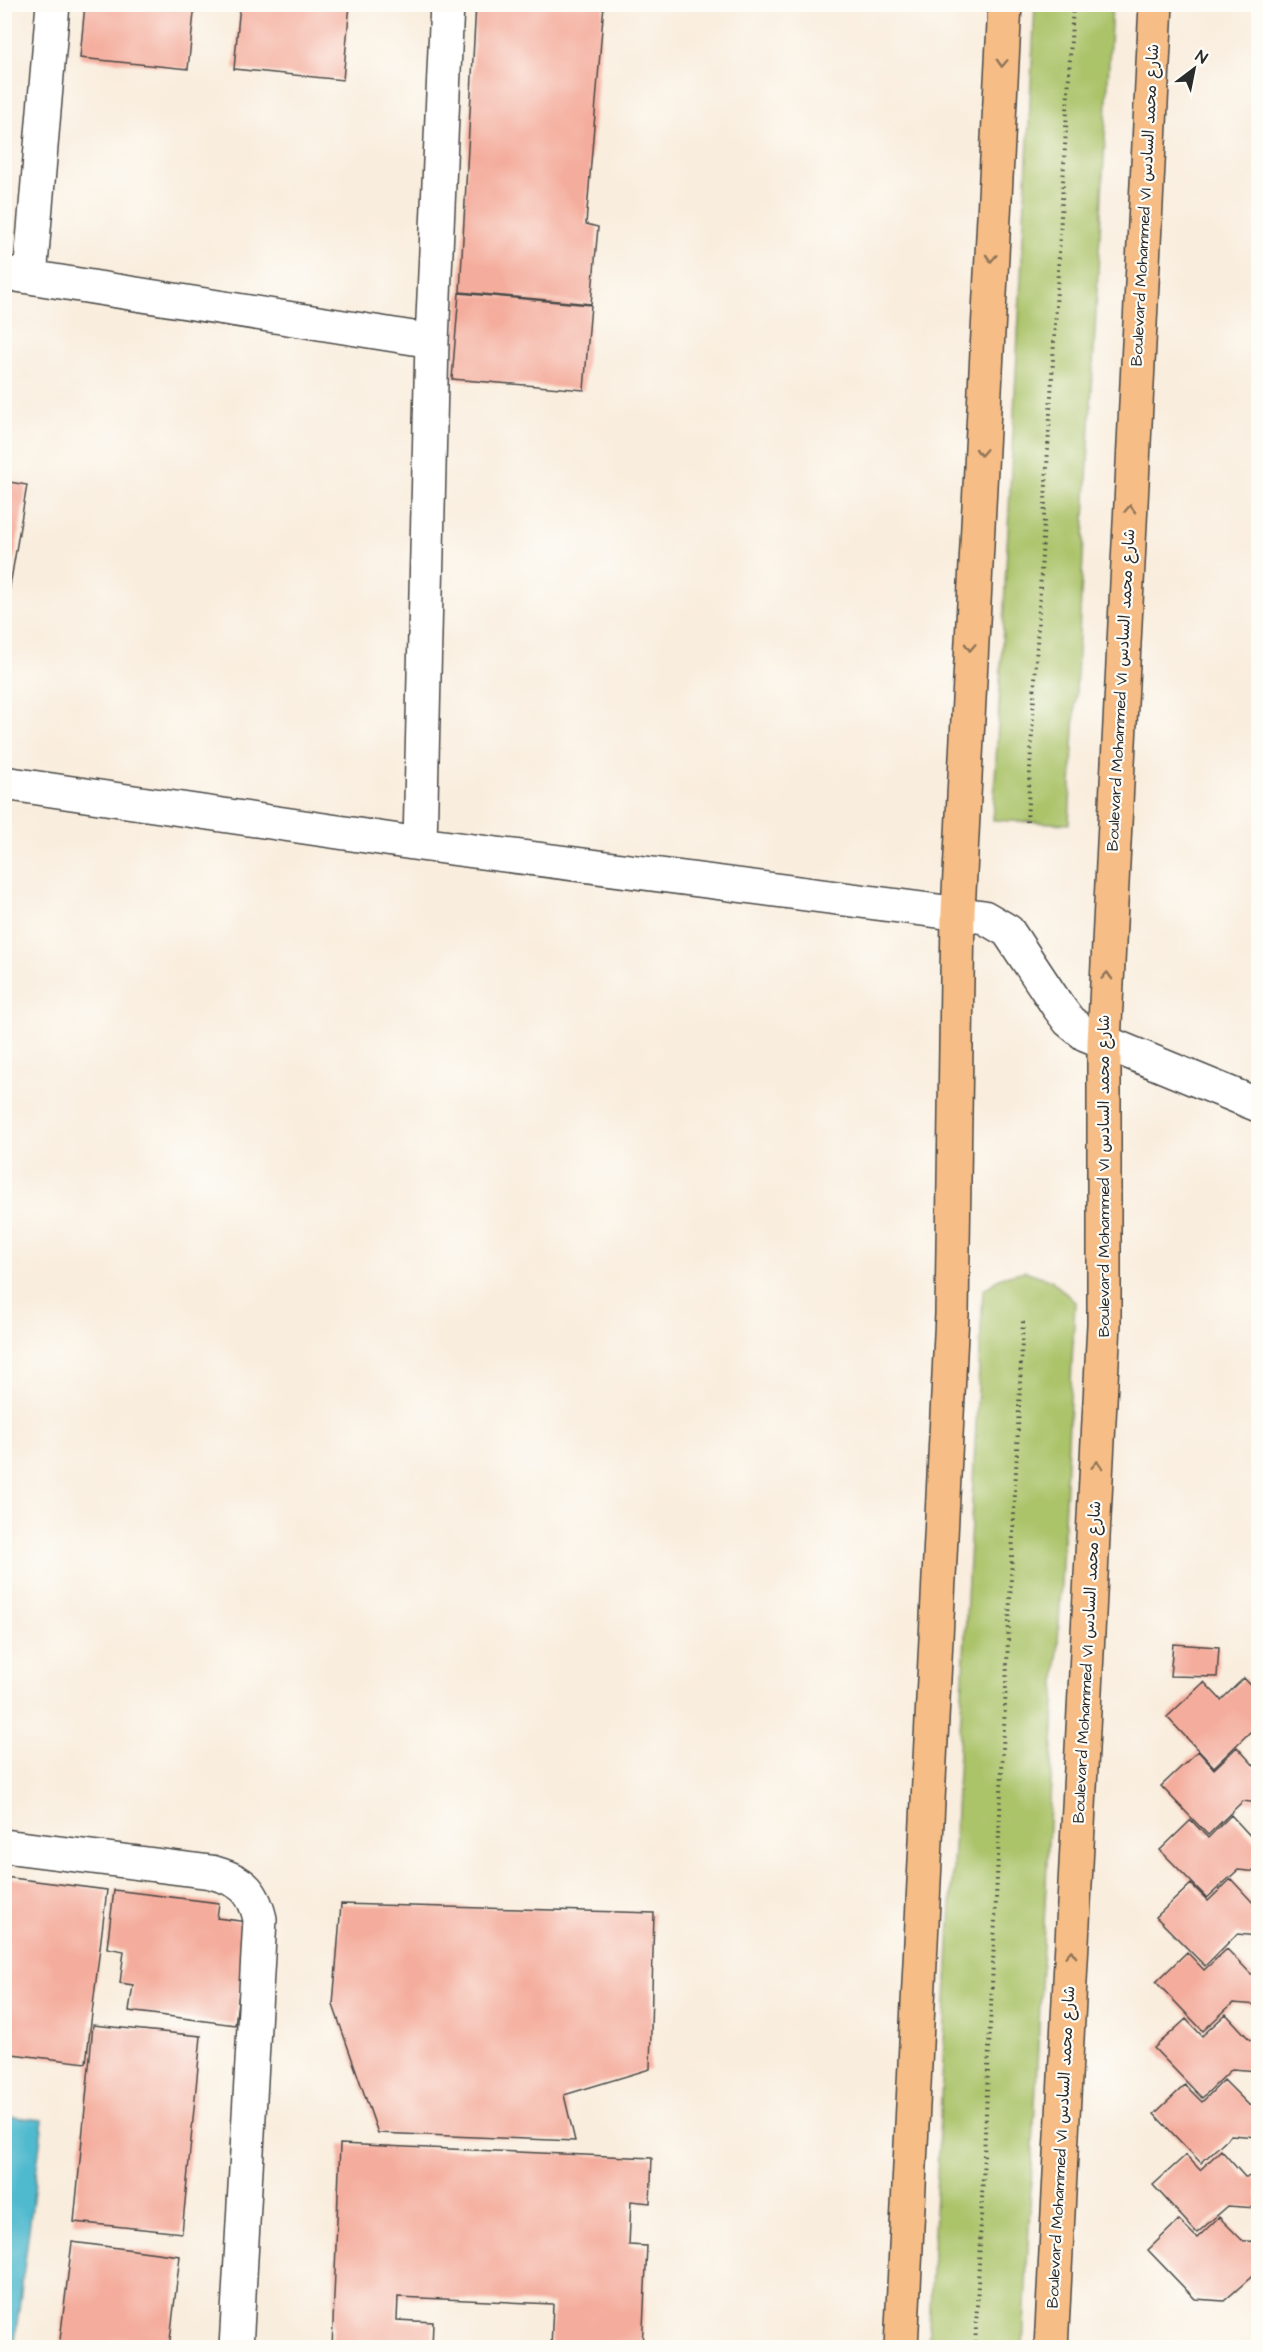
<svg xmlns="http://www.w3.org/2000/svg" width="1263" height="2352" viewBox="0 0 1263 2352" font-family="'Architects Daughter','Playpen Sans Arabic',sans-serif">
<rect width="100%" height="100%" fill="#fdfcf7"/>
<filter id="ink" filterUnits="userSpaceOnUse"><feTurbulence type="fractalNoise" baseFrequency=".0167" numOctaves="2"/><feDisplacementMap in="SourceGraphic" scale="12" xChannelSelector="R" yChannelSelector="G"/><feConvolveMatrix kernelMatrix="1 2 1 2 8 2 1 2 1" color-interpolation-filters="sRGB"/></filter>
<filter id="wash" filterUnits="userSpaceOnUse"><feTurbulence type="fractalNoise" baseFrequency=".008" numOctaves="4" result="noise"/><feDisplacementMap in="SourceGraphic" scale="24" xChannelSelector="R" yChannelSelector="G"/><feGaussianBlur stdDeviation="1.35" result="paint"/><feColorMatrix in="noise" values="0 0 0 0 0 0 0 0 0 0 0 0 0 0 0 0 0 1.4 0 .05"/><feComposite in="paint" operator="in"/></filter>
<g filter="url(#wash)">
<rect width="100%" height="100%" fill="#f9eddd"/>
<path fill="#abc369" stroke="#6b774a" stroke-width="1.5" d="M1035 5H1112L1069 824 993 820Z
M1025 1271 1051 1280 1075 1302 1023 2347H928L983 1291 1001 1277Z"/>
<path fill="#50b9ce" stroke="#3e727c" stroke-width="1.5" d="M4 2116 43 2120 14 2348 4 2347Z"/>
<g id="blocks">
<path fill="#f4ad9d" d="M85 4H195L188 69 80 58Z
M240 4H350L343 80 234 69Z
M476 4H604L586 224 598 227 591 304 460 292Z
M459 293 591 305 584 390 452 379Z
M4 481 27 485 7 604H4Z
M1173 1644 1219 1647 1217 1677 1170 1676Z
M1244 1678 1258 1693V1733L1250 1732 1214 1767 1167 1717 1204 1682 1221 1700Z
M1237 1747 1258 1770V1803L1243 1801 1208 1835 1161 1786 1198 1751 1214 1769Z
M1231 1815 1255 1841H1258V1872L1238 1870 1207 1898 1160 1850 1191 1820 1208 1838Z
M4 1877 107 1890 86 2063 4 2053Z
M1231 1879 1255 1905 1258 1904V1936L1237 1934 1205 1966 1156 1917 1191 1884 1208 1901Z
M114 1890 219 1903 217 1918 248 1922 235 2025 129 2011 133 1985 120 1983 124 1951 107 1948Z
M341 1904 654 1913 650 2069 564 2095 575 2141 378 2133 333 2005Z
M1227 1949 1251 1974 1258 1973V2005L1233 2003 1203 2031 1156 1982 1187 1952 1204 1970Z
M1226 2014 1250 2040 1258 2039V2071L1232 2069 1202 2098 1154 2048 1186 2019 1202 2036Z
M93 2025 201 2036 182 2233 74 2222Z
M1224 2080 1249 2105 1258 2106V2137L1231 2135 1201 2163 1154 2114 1185 2085 1202 2102Z
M340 2144 652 2158 650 2203 631 2201 629 2245 647 2246 642 2348H551L553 2304 398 2297 397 2320 433 2322 432 2348H332Z
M1221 2150 1245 2177 1254 2176 1258 2181V2206L1256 2208 1228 2206 1197 2233 1153 2185 1186 2155 1200 2170Z
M1219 2217 1244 2242 1252 2241 1258 2248V2271L1224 2301 1195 2299 1148 2250 1179 2220 1197 2238Z
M72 2242 180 2256 169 2348H59Z"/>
</g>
</g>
<g filter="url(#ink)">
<use href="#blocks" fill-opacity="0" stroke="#4a4846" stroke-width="1.5"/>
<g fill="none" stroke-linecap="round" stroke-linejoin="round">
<defs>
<path id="street" d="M4 273 432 341
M30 277 53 4
M4 783 420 844 984 917 1008 931 1057 1005 1069 1021 1085 1034 1258 1105
M420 844 432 341 447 4
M4 1846 211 1872C241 1880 253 1889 260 1919L236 2348"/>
<path id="primary" d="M901 2348 952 1314 958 912 1005 4
M1051 2348 1104 1324V1043L1156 4"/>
</defs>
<use href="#street" stroke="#4a4846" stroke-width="36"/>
<use href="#primary" stroke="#4a4846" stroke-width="36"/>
<path stroke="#4a4846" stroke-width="4" stroke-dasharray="1.5 4.5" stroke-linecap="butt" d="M1027 822 1073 4
M975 2348 1023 1321"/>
<use href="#street" stroke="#fff" stroke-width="33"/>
<use href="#primary" stroke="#f6be86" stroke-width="33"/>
</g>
<defs><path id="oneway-chevron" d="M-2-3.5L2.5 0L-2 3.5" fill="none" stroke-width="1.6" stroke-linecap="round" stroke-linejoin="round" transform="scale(1.5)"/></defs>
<g stroke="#907458">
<use href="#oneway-chevron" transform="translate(1002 63) rotate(93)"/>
<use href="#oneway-chevron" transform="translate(991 258) rotate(93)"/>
<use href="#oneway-chevron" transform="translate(981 452) rotate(93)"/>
<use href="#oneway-chevron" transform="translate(1130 509) rotate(-87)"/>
<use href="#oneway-chevron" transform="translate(970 647) rotate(93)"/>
<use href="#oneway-chevron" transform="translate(1107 976) rotate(-87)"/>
<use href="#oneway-chevron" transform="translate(1097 1465) rotate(-87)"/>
<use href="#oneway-chevron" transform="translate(1071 1954) rotate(-87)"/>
</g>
</g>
<g text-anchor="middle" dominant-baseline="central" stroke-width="4.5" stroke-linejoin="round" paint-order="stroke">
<g font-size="16" fill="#2b2b2b" stroke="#fdfcf7">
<text transform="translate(1145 205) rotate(-87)">Boulevard Mohammed VI شارع محمد السادس</text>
<text transform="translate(1121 690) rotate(-87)">Boulevard Mohammed VI شارع محمد السادس</text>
<text transform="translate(1104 1176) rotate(-90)">Boulevard Mohammed VI شارع محمد السادس</text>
<text transform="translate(1087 1662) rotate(-87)">Boulevard Mohammed VI شارع محمد السادس</text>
<text transform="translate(1061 2147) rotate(-87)">Boulevard Mohammed VI شارع محمد السادس</text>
</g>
</g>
<rect width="1263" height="2352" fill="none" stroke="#fdfcf7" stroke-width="24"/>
<g transform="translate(1194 69) rotate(32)" stroke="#fdfcf7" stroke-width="4.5" paint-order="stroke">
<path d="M0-4.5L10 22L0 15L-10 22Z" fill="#2b2b2b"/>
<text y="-9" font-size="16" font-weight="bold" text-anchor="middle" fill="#2b2b2b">N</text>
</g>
</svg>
